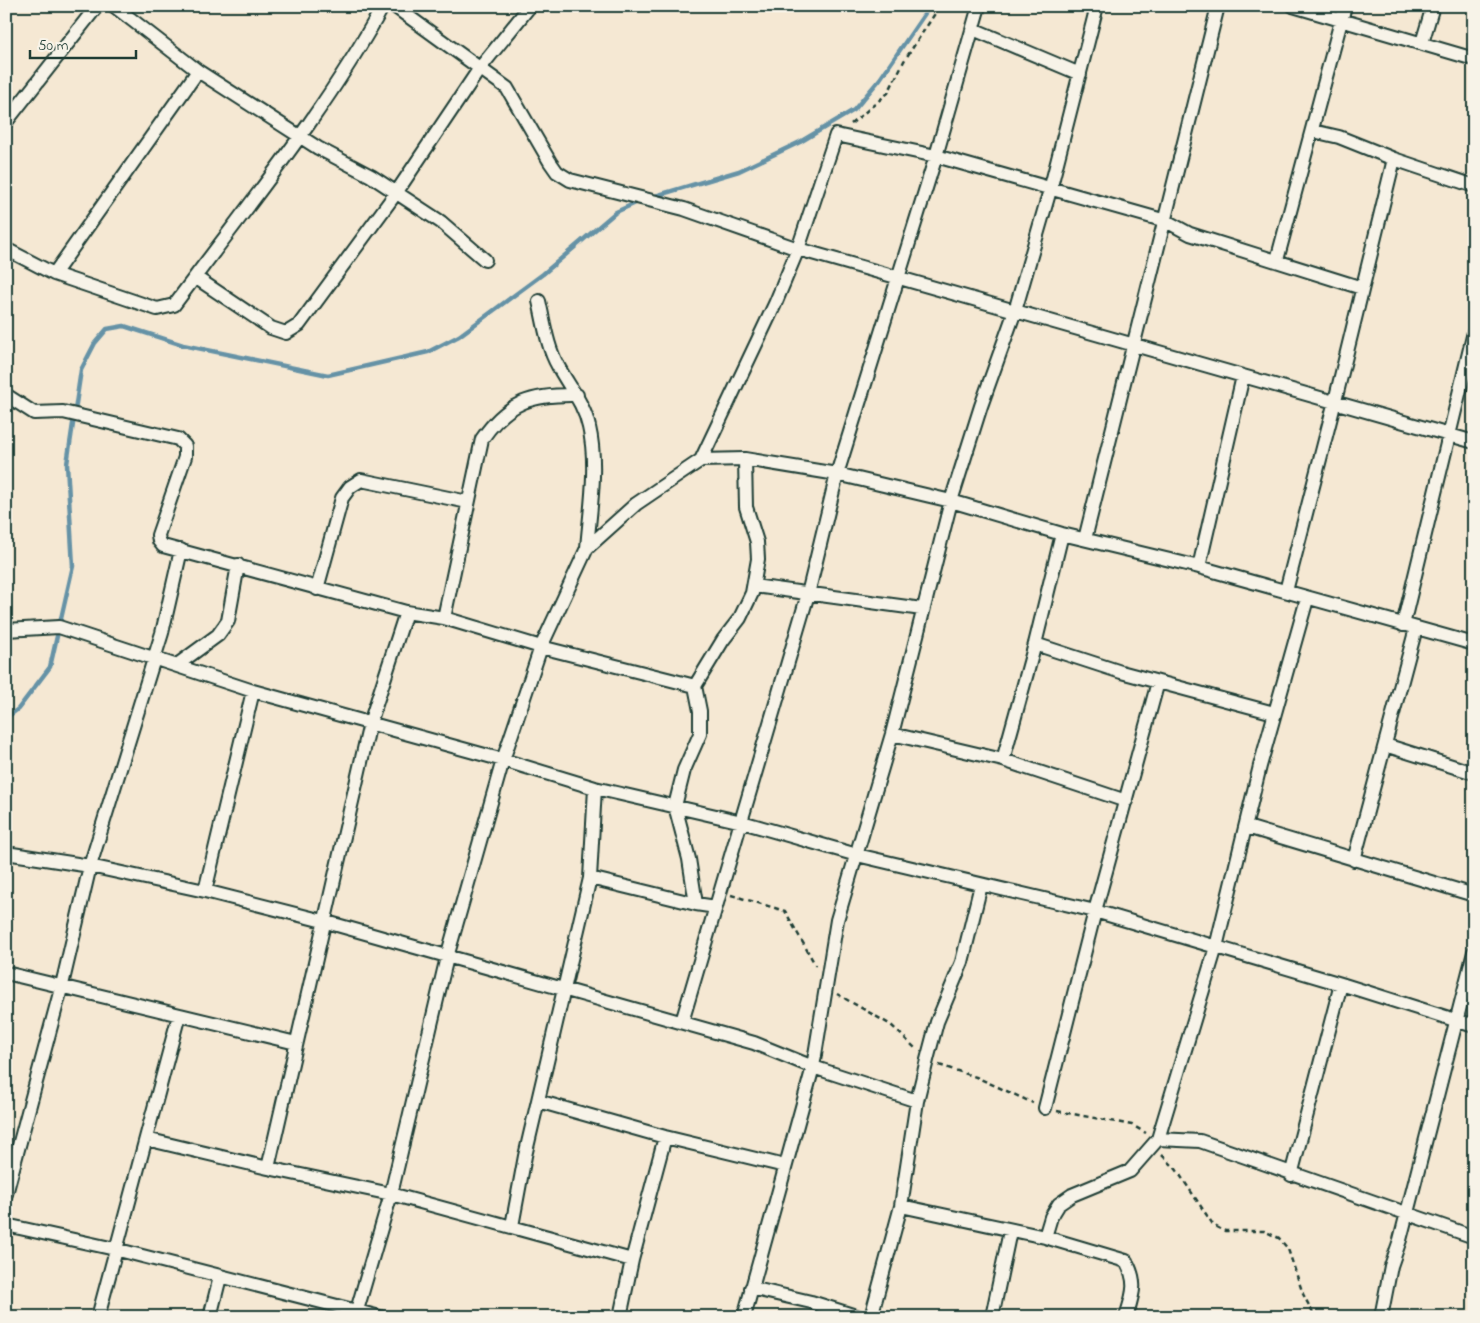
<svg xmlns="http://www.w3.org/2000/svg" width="1480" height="1323" viewBox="0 0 1480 1323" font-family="'Indie Flower',sans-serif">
<rect width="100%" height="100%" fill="#f5e8d3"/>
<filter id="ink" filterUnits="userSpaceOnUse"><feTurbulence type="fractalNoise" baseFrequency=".02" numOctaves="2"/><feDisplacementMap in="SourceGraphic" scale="10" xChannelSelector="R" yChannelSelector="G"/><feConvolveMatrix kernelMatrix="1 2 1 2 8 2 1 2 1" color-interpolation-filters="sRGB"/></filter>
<g filter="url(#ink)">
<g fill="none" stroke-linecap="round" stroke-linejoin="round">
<path stroke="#6592a6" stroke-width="4.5" d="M652 197 739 171 800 142 854 110 880 79 930 6
M6 718 18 709 50 667 73 566 67 464 81 370 95 343 107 329 124 326 183 345 328 375 428 352 459 336 543 274 616 212 640 201"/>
<defs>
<path id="street" d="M114 6 198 71 318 148 371 176 441 222 485 260
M383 6C330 103 261 189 195 277L271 328 286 333 299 325 396 193 480 68 530 6
M394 6 507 88 550 162 557 172 570 180 684 209 798 249 1474 442
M1293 6 1474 59
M973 29 1080 74
M1422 43 1433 6
M6 122 97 6
M1313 131 1339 137 1394 159 1474 186
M6 249 54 274 157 309 174 305 195 277
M1277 260 1345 6
M54 274 198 71
M539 301C544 322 547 347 558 366 569 387 584 403 589 427 598 465 590 510 587 548
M6 395 34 413 63 412 178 439 185 446V457L158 535 159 541 163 546 406 612 444 618 541 647 695 686
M701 460 745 459 837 474 951 501 1062 534 1199 567 1474 644
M1085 539 1218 6
M1199 567 1243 376
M754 586 922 609
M317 589 342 498 350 487 361 480 468 502
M1286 591 1335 401 1394 159
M444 618 482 439C508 401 533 394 577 395
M1403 625 1474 332
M6 630 59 627 253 691 503 760 595 788 742 822 857 855 1095 911 1341 984 1474 1026
M1035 644 1121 672 1274 713
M177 665 218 635 228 621 238 565
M892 734 1003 760 1126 801
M1385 745 1474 773
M1003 760 1035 644 1062 534
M1247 827 1474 895
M6 853 90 866 205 891 323 921 754 1043 813 1067 917 1101
M1354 860 1416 628
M590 878 696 904 716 907
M205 891 253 691
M696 904 689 859 675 806 684 770 700 734V711L695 686 723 640 740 618 752 593 758 559 757 542 746 507 745 459
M6 973 296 1043
M682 1022 808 594 837 474 936 156 979 6
M538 1101 665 1137 785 1166
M1045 1108 1095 911 1158 682
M146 1139 268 1168 391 1194 632 1260
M1158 1139 1200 1141 1474 1237
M268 1168 370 723 406 612
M1291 1175 1341 984
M6 1194 62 985 90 866 162 633 181 550
M901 1206 1045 1237 1126 1261C1138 1283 1133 1294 1126 1317
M6 1225 115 1249 380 1317
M512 1226 525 1156 590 878 595 788
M1045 1237 1051 1217 1059 1204 1072 1195 1130 1171 1158 1139 1216 947 1260 766 1307 599
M751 1288 811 1302 859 1317
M98 1317 179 1015
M210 1317 220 1277
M355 1317 391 1194 447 957 503 760 541 647 587 548 636 504 701 460 775 304 798 249 836 135 936 156 1166 221 1190 234 1362 288
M620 1317 632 1260 665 1137
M744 1317 813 1067 837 920 892 734 951 501 981 406 1015 311 1050 190 1097 6
M871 1317 901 1206 917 1101 927 1060 937 1022 962 962 981 885
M992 1317 1010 1231
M1381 1317 1391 1266 1400 1240 1474 952"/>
</defs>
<use href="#street" stroke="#1f3d34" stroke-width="16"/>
<path stroke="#1f3d34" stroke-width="2.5" stroke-dasharray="5 4" stroke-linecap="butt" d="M851 124 888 93 904 61 940 6
M731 895 785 911 816 966
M837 994 891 1025 916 1049
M939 1065 976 1077 1033 1103
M1057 1111 1132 1125 1146 1133
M1162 1155 1176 1169 1214 1226 1225 1231H1264L1279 1238 1288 1249 1303 1294 1315 1317"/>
<use href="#street" stroke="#f7f3e8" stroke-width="12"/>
</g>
</g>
<rect width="1480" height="1323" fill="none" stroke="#f7f3e8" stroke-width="25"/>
<rect x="12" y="12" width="1455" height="1298" fill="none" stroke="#1f3d34" stroke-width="2" filter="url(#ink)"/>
<path d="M30 50v8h106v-8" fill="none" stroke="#1f3d34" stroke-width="2.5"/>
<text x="38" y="50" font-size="15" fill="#1f3d34" stroke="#f7f3e8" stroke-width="4" paint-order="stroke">50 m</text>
</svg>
